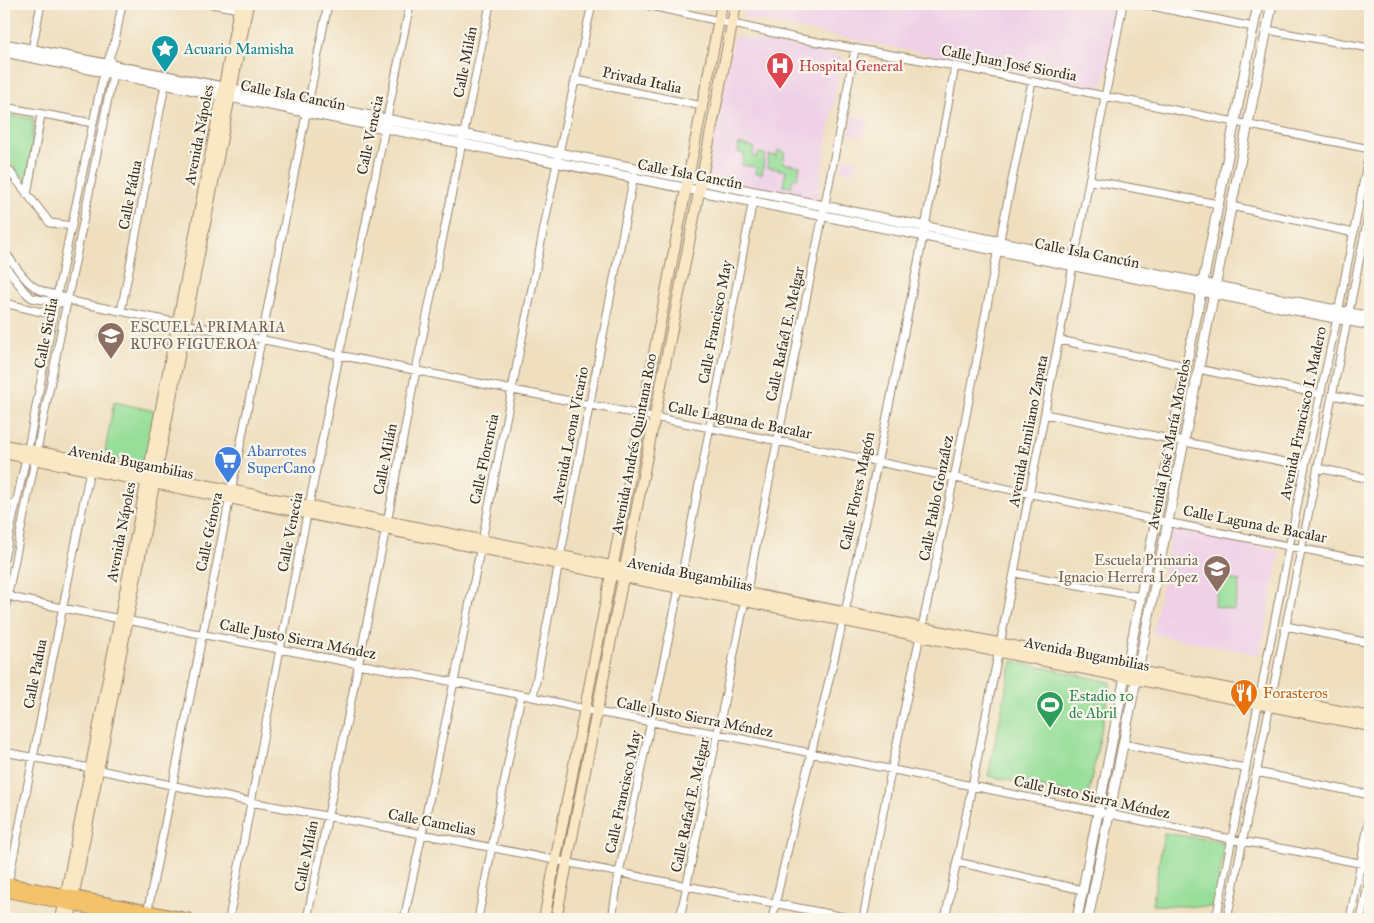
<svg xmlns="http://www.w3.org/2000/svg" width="1374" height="923" viewBox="0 0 1374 923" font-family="'IM FELL Great Primer',serif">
<rect width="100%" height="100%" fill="#fbf7ec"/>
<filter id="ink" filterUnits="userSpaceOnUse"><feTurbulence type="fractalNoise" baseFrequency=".02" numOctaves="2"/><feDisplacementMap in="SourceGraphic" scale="10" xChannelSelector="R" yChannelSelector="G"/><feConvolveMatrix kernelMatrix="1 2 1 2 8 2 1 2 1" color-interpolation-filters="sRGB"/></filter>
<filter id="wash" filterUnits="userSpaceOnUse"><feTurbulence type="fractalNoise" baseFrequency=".0096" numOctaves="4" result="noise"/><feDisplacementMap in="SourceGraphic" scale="20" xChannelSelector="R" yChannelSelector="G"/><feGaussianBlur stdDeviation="1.12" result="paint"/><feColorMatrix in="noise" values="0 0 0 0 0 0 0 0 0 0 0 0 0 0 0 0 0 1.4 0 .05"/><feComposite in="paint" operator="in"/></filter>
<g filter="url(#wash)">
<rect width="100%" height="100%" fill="#efdfbf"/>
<path fill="#efd0e7" d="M745 4H1118L1103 88 743 18Z
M734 36 842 56 817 198 707 177Z
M853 115 868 118 864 137 849 134Z
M843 158 856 160 854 173 841 171Z
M1172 529 1280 551 1260 655 1153 634Z"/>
<path fill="#97de99" stroke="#69845c" d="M4 114 34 119 31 160 27 184 4 154Z
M739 144 754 147 753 157H757L758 153 765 154 762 174 755 173 756 167 742 165 744 154 738 152Z
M778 150 785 152 783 163 800 166 797 179 793 178 791 187 783 186 786 171 767 167 769 155 777 156Z
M102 325 126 329 124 340 100 336Z
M114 402 155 411 145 462 104 457Z
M1220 578 1240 581 1234 610 1214 606Z
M1012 661 1111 682 1088 797 988 776Z
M1164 833 1225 842 1220 874 1212 907 1152 905Z"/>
</g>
<g filter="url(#ink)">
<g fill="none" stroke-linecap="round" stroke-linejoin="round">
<defs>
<path id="minor" d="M212 4 239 9
M642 4 801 39 955 66 1370 149
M1142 4 1253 27
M1267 30 1370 48
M32 49 41 4
M576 80 702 106
M4 107 93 123
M4 164 50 223 72 226
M1090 180 1218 204
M27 195 41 115
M1231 206 1354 233
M4 251C14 263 24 282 38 289 49 295 63 295 75 302L513 390 778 441 1156 520 1370 562
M4 265 25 292 32 298 60 303
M4 303 54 315
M121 311 166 80
M1059 340 1186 366
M1198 369 1320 394
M1333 395 1370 403
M1045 414 1305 466
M1318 468 1370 479
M4 502 15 505
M4 559 28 449 57 295 93 123 104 72 115 41 122 4
M1015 573 1141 597
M4 592 15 598 62 608 533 697 597 712 718 734 1231 839 1370 865
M4 614 113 74 110 58
M1286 626 1370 643
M533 697 634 175
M1123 744 1245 768
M4 752 90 768 251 802 422 834 855 919
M1256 772 1370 795
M957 862 1083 890
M8 884 90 470
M147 914 328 4
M229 919 280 649 410 4
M307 919 386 528 416 370 490 4
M404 919 454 682 557 162 592 4
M478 919 521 695
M612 919 619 873 681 579 753 200
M680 919C738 629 800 340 855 49
M772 919C794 816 822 715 845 612 885 431 922 249 955 66
M863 919 891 771 954 478 998 249 1032 81
M945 919C1008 615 1064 309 1123 4
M1216 919 1305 466 1337 318 1370 148
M1227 919 1370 207
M1350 919 1370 815
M1361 919 1370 876"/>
<path id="tertiary" d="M4 44 701 181 1370 317
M4 52 1370 325
M1077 919 1258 4
M1088 919 1272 4"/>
<path id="secondary" d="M4 445 1370 717
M4 453 1370 726
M61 919 240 4
M69 919 248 4
M544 919 722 4
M556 919 736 4"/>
<path id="primary" d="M4 883 188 919
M4 891 143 919"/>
</defs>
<use href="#minor" stroke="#95846e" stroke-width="9"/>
<use href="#tertiary" stroke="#95846e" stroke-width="11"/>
<use href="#secondary" stroke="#95846e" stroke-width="12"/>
<use href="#primary" stroke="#95846e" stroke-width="13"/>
<use href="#minor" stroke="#fff" stroke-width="7"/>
<use href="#tertiary" stroke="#fff" stroke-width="9"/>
<use href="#secondary" stroke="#fae7c3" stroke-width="10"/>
<use href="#primary" stroke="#f3c26a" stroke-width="11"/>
</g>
</g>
<defs>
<symbol id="sight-pin" viewBox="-11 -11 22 30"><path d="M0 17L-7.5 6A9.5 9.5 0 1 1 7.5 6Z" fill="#0f9aa8" stroke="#fbf7ec"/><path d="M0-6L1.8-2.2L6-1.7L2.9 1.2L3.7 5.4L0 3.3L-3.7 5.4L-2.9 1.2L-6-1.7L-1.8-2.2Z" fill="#fff"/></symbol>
<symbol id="hospital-pin" viewBox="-11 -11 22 30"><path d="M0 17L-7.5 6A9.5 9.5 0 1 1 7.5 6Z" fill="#e0444e" stroke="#fbf7ec"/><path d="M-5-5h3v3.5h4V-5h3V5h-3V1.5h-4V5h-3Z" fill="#fff"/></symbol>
<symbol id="school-pin" viewBox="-11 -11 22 30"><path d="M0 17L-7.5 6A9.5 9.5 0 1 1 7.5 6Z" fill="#8d6e63" stroke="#fbf7ec"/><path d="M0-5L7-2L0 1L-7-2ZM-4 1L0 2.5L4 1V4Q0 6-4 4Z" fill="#fff"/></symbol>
<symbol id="supermarket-pin" viewBox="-11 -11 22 30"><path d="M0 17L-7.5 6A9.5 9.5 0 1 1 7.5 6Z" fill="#3f7fe0" stroke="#fbf7ec"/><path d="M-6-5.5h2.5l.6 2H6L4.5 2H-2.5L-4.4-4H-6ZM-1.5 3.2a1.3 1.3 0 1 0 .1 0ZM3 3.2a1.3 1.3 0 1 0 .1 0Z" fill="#fff"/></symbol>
<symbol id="restaurant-pin" viewBox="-11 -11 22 30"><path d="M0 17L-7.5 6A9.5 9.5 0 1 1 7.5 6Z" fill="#e8710a" stroke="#fbf7ec"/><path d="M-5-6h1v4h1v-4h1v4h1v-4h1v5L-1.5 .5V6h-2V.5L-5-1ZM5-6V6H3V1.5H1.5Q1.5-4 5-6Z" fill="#fff"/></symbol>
<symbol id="stadium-pin" viewBox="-11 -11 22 30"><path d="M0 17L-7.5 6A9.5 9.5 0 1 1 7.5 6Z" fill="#2e9e5b" stroke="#fbf7ec"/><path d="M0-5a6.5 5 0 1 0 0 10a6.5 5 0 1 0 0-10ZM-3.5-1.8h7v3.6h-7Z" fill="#fff"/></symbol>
</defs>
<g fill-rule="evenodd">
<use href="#sight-pin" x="149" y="33" width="32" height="43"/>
<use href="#hospital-pin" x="764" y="50" width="32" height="43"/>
<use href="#school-pin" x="95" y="320" width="32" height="43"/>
<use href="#supermarket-pin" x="212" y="444" width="32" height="43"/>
<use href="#school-pin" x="1201" y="553" width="32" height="43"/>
<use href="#restaurant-pin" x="1228" y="677" width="32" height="43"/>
<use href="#stadium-pin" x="1034" y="689" width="32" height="43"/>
</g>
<g text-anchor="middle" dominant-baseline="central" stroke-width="4.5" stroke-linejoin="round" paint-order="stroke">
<g font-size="15" fill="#0d838f" stroke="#fbf7ec" text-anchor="start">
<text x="184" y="49">Acuario Mamisha</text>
</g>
<g font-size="15" fill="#3b2a1e" stroke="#fbf7ec">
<text transform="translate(465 62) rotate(-79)">Calle Milán</text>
<text transform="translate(1009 63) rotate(11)">Calle Juan José Siordia</text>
<text transform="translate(642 80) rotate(12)">Privada Italia</text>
<text transform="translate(293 95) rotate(11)">Calle Isla Cancún</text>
<text transform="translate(199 135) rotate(-79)">Avenida Nápoles</text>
<text transform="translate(370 135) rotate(-78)">Calle Venecia</text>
<text transform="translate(690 174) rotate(11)">Calle Isla Cancún</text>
<text transform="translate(130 195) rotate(-79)">Calle Pádua</text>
<text transform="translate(1087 253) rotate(11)">Calle Isla Cancún</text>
<text transform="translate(715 322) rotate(-79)">Calle Francisco May</text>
<text transform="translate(46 333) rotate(-79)">Calle Sicilia</text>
<text transform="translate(785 334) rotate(-78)">Calle Rafaél E. Melgar</text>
<text transform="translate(1303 413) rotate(-78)">Avenida Francisco I. Madero</text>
<text transform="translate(740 420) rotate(11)">Calle Laguna de Bacalar</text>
<text transform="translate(1028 431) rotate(-79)">Avenida Emiliano Zapata</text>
<text transform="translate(570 435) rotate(-79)">Avenida Leona Vicario</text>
<text transform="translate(634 444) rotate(-79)">Avenida Andrés Quintana Roo</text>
<text transform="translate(1169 444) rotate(-79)">Avenida José María Morelos</text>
<text transform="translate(385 459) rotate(-79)">Calle Milán</text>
<text transform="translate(484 459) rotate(-78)">Calle Florencia</text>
<text transform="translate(131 462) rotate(11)">Avenida Bugambilias</text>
<text transform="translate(857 491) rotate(-78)">Calle Flores Magón</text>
<text transform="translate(936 498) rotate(-79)">Calle Pablo González</text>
<text transform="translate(1255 524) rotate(11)">Calle Laguna de Bacalar</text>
<text transform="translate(121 532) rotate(-79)">Avenida Nápoles</text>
<text transform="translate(209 532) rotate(-78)">Calle Génova</text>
<text transform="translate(290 532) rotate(-79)">Calle Venecia</text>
<text transform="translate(690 574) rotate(11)">Avenida Bugambilias</text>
<text transform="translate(298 639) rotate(11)">Calle Justo Sierra Méndez</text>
<text transform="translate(1087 654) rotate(11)">Avenida Bugambilias</text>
<text transform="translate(35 674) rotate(-79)">Calle Padua</text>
<text transform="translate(695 717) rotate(11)">Calle Justo Sierra Méndez</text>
<text transform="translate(623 792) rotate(-78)">Calle Francisco May</text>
<text transform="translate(1092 797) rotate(12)">Calle Justo Sierra Méndez</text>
<text transform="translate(690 805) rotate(-78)">Calle Rafaél E. Melgar</text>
<text transform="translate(432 822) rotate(11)">Calle Camelias</text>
<text transform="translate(306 856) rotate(-79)">Calle Milán</text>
</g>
<g font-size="15" fill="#be3a42" stroke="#fbf7ec" text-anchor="start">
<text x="799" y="66">Hospital General</text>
</g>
<g font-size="15" fill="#785e54" stroke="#fbf7ec" text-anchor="start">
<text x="130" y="327">ESCUELA PRIMARIA<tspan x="130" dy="17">RUFO FIGUEROA</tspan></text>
<text x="1198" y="560" text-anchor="end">Escuela Primaria<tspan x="1198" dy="17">Ignacio Herrera López</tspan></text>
</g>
<g font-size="15" fill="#366cbe" stroke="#fbf7ec" text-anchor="start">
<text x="247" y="451">Abarrotes<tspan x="247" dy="17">SuperCano</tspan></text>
</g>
<g font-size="15" fill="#c56008" stroke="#fbf7ec" text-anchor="start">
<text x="1263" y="693">Forasteros</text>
</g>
<g font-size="15" fill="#27864d" stroke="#fbf7ec" text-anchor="start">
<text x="1069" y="696">Estadio 10<tspan x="1069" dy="17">de Abril</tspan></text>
</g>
</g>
<rect width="1374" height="923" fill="none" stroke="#fbf7ec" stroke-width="20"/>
</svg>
